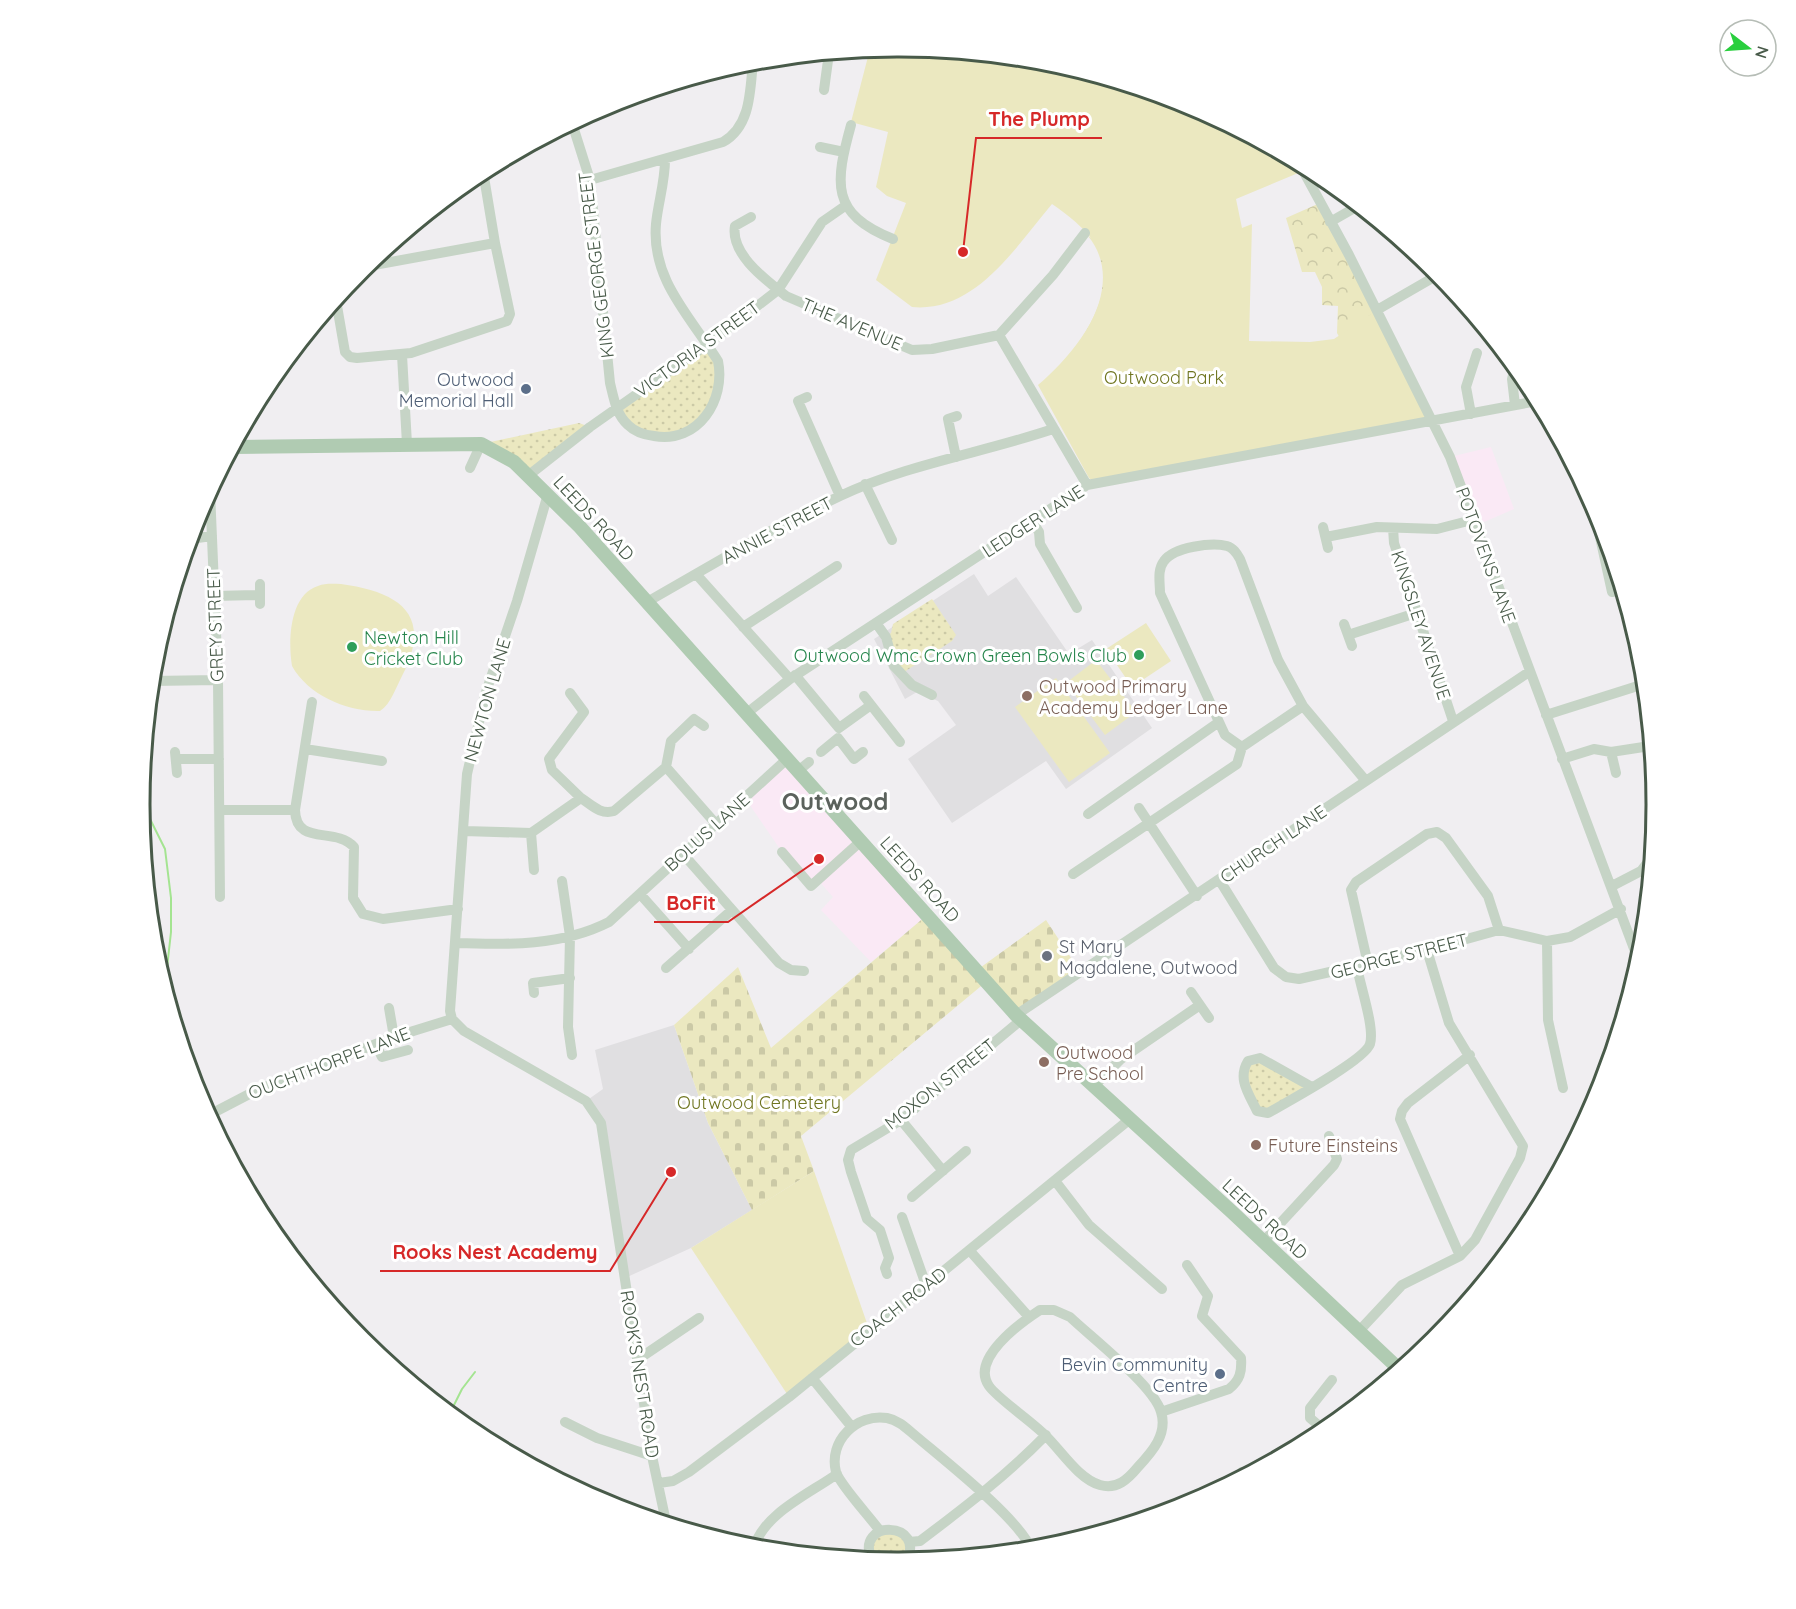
<svg xmlns="http://www.w3.org/2000/svg" width="1796" height="1609" viewBox="0 0 1796 1609" font-family="Quicksand,sans-serif">
<defs>
<pattern id="grass-dots" width="8" height="8" patternUnits="userSpaceOnUse" patternTransform="scale(1.5)"><rect width="8" height="8" fill="#ebe8c0"/><path d="M2 2h.1M6 6h.1" fill="none" stroke="#cbc9a6" stroke-width="1.8" stroke-linecap="round"/></pattern>
<pattern id="forest-crowns" width="20" height="18" patternUnits="userSpaceOnUse" patternTransform="scale(1.5)"><rect width="20" height="18" fill="#ebe8c0"/><path d="M2 6a3 3 0 1 1 6 0M12 15a3 3 0 1 1 6 0" fill="none" stroke="#cbc9a6"/></pattern>
<pattern id="cemetery-stones" width="16" height="16" patternUnits="userSpaceOnUse" patternTransform="scale(1.5)"><rect width="16" height="16" fill="#ebe8c0"/><path d="M2 7V4a2 2 0 0 1 4 0v3zM10 15v-3a2 2 0 0 1 4 0v3z" fill="#cbc9a6"/></pattern>
</defs>
<rect width="100%" height="100%" fill="#f0eef1"/>
<path fill="#fae9f5" d="M1491 447 1514 509 1475 526 1450 457Z
M787 759 927 915 871 962 821 910 833 897 818 880 811 886 782 852 745 798Z"/>
<path fill="#e0dfe1" d="M974 574 988 596 1016 577 1069 654 1092 640 1152 728 1066 789 1046 761 952 823 908 759 956 725 938 701 917 692 905 699 874 639Z
M674 1025 708 1123 752 1210 691 1248 625 1278 604 1134 586 1101 603 1089 595 1050Z"/>
<path fill="url(#grass-dots)" d="M708 344 718 361 710 412 679 435H645L616 408Z
M579 423 590 427 529 475 481 444Z
M932 599 956 635 952 641 901 674 886 637 891 633 893 624Z
M1260 1058 1312 1087 1268 1113 1257 1111 1243 1081 1248 1061Z
M887 1529 909 1542 906 1562 872 1560 870 1541Z"/>
<path fill="url(#forest-crowns)" d="M1320 203 1433 421 1053 372C1088 339 1124 280 1088 236L1121 254 1100 333 1355 365 1337 333 1338 306 1322 305V287L1315 272H1302L1286 218Z"/>
<path fill="url(#cemetery-stones)" d="M927 915 977 970 1046 920 1081 973 1016 1015 986 982 801 1136 814 1171 752 1210 708 1123 674 1025 738 967 771 1048Z"/>
<path fill="#ebe8c0" d="M898 47 1046 61 1188 104 1299 163 1303 171 1236 199 1242 228 1252 224 1249 341 1310 342 1334 339 1377 310 1433 421 1098 485 1089 478 1038 385C1073 355 1124 295 1096 245 1086 229 1067 214 1052 204 1016 246 976 313 912 307L876 280 906 203 887 196 876 187 888 132 851 122 870 49Z
M341 584C399 592 434 614 402 676 396 687 391 704 380 711 347 712 308 695 292 666 288 642 289 595 318 586 325 583 334 584 341 584Z
M1146 623 1171 661 1132 687 1106 649Z
M1096 660 1136 712 1105 735 1066 683Z
M1056 678 1110 753 1069 782 1015 707Z
M814 1171 869 1329 789 1397 691 1248Z"/>
<g fill="none" stroke-linecap="round" stroke-linejoin="round">
<path stroke="#a4e491" stroke-width="2" d="M142 783 148 815 165 849 171 898V932L165 986
M450 1413 462 1389 475 1372"/>
<path stroke="#c6d4c6" stroke-width="10" d="M824 90 829 53
M572 123 590 180 610 383C614 399 616 414 628 425 635 432 645 435 654 436 698 444 726 400 718 361 691 317 651 280 656 224 658 203 665 182 665 160
M851 125C835 183 830 214 893 239
M820 147 844 152
M1299 163 1349 255 1450 457 1639 962
M483 171 495 243
M590 180 723 142C751 126 750 91 753 61
M751 217 735 226C730 254 766 280 786 296L912 350 932 349 999 335 1053 275 1085 233
M1330 222 1358 206
M336 300 345 352 350 357 357 358 411 353 507 321 510 314 495 243 363 267
M1377 310 1429 280 1434 268
M999 335 1087 485
M402 355 407 444
M1515 405 1512 379 1515 368
M1471 414 1466 387 1477 353
M956 457 948 419 957 416
M470 468 481 444
M529 475 590 427 708 344 778 290 822 222 845 206
M865 484 892 540
M210 491 218 680 220 897
M548 494 517 601 486 692 467 774 450 1011 452 1019 464 1031 586 1101 601 1123 652 1456 666 1522
M840 496C908 464 982 453 1053 429
M1593 505 1612 592 1621 590
M1032 521 1039 532 1040 544 1077 608
M1323 527 1328 548
M1393 528 1394 543 1453 721
M1326 537 1377 527 1437 529 1472 520
M190 539 212 536
M696 574 790 679
M260 584V604
M214 596 260 595
M647 602 788 521 840 496 798 401 807 397
M876 623 886 637 894 666 912 685 932 695
M1344 624 1352 646
M743 627 837 566
M1348 635 1416 613
M795 675 839 728 871 705
M152 681 218 680
M570 693 584 712 549 759 552 770 581 798
M864 696 900 742
M312 702 295 810C296 847 335 826 354 847L353 898 363 914 383 919 458 909
M747 713 790 679 1087 485 1537 401
M1546 715 1644 684
M1242 747 1225 735 1160 593C1160 582 1157 570 1164 561 1174 547 1212 542 1227 546 1234 548 1237 554 1240 559L1278 660 1303 706 1366 781
M1242 747 1303 706
M305 749 382 761
M175 752 177 773
M821 752 838 738 854 759 863 752
M176 759H219
M1562 759 1594 749 1611 752
M666 767 716 824
M798 771 809 762
M1616 773 1611 752 1650 746
M1139 808 1197 896
M220 810H295
M1088 814 1219 722
M464 831 531 833
M782 852 811 886 861 841
M683 854 779 963 791 970 804 971
M534 870 531 833 581 798C592 805 600 815 614 811L666 767 671 741 694 719 704 726
M1073 874 1237 764 1242 747
M562 881 570 936 568 1027 572 1055
M1220 881 1274 968 1286 977 1299 979 1427 950 1499 930 1547 941 1570 937 1621 909
M1612 886 1641 871 1651 858
M640 894 689 949
M1547 941 1548 1020 1563 1088
M456 943C508 945 562 946 609 922L787 759
M1368 964 1351 890 1356 882 1427 834 1437 832 1446 838 1488 896 1499 930
M666 968 732 910
M1191 992 1209 1018
M534 993 533 983 570 978
M389 1008 394 1037
M1016 1015 1529 672
M376 1045 382 1057 408 1050
M1094 1086 1121 1059 1200 1005
M1312 1087 1260 1058 1248 1061C1237 1079 1249 1094 1257 1111L1268 1113C1287 1102 1365 1060 1370 1044 1375 1028 1360 985 1357 967
M209 1115 257 1090 394 1037 452 1019
M901 1120 943 1171
M1056 1182 1089 1225 1162 1289
M912 1197 966 1151
M902 1217 926 1285
M1263 1242 1334 1165 1337 1159 1329 1136
M970 1251 1029 1317
M1460 1256 1400 1119 1402 1111 1408 1103 1470 1055
M887 1274 885 1268 889 1258 880 1230 867 1219 851 1172 848 1160 851 1150 901 1120 1021 1020
M1040 1310H1054L1070 1317C1091 1337 1154 1386 1161 1412 1168 1434 1152 1452 1138 1467 1128 1479 1117 1490 1100 1485 1079 1479 1062 1452 1047 1437 1033 1422 998 1399 989 1386 970 1359 1020 1323 1040 1310Z
M1359 1331 1402 1285 1460 1256 1475 1240 1520 1158 1523 1146 1449 1023 1427 950
M637 1360 699 1318
M812 1378 851 1426
M1387 1379 1397 1368
M1161 1412 1229 1389C1240 1380 1242 1372 1241 1358L1202 1316 1208 1296 1187 1265
M565 1422 597 1438 652 1456
M1324 1430 1310 1418V1408L1332 1380
M1242 1472 1245 1475
M659 1483 673 1481 689 1472 789 1397 1130 1119
M880 1531C871 1518 840 1485 836 1472 828 1441 857 1413 887 1418 897 1420 904 1426 911 1432 940 1457 1019 1518 1031 1549
M909 1542 920 1541C965 1507 1007 1475 1046 1435
M754 1548C763 1514 809 1494 837 1474
M872 1560C853 1519 928 1520 906 1562"/>
<path stroke="#b0cbb2" stroke-width="14" d="M234 447 481 444 514 462 580 527 1016 1015 1232 1212 1399 1369"/>
</g>
<g fill="#5c6f8a" stroke="#fff" stroke-width="2">
<circle cx="526" cy="389" r="6"/>
<circle cx="1220" cy="1374" r="6"/>
</g>
<g fill="#2e9e5b" stroke="#fff" stroke-width="2">
<circle cx="352" cy="647" r="6"/>
<circle cx="1139" cy="655" r="6"/>
</g>
<g fill="#8d6e63" stroke="#fff" stroke-width="2">
<circle cx="1027" cy="696" r="6"/>
<circle cx="1044" cy="1062" r="6"/>
<circle cx="1256" cy="1145" r="6"/>
</g>
<circle fill="#6b7280" stroke="#fff" stroke-width="2" cx="1047" cy="956" r="6"/>
<g text-anchor="middle" dominant-baseline="central" stroke-width="6" stroke-linejoin="round" paint-order="stroke">
<g font-size="18" fill="#485a49" stroke="#fff">
<text transform="translate(596 265) rotate(-97)">KING GEORGE STREET</text>
<text transform="translate(852 324) rotate(23)">THE AVENUE</text>
<text transform="translate(697 349) rotate(-36)">VICTORIA STREET</text>
<text transform="translate(594 518) rotate(47)">LEEDS ROAD</text>
<text transform="translate(1033 521) rotate(-33)">LEDGER LANE</text>
<text transform="translate(777 530) rotate(-28)">ANNIE STREET</text>
<text transform="translate(1486 555) rotate(70)">POTOVENS LANE</text>
<text transform="translate(215 625) rotate(-92)">GREY STREET</text>
<text transform="translate(1421 625) rotate(72)">KINGSLEY AVENUE</text>
<text transform="translate(487 700) rotate(-74)">NEWTON LANE</text>
<text transform="translate(707 832) rotate(-42)">BOLUS LANE</text>
<text transform="translate(1273 844) rotate(-34)">CHURCH LANE</text>
<text transform="translate(920 879) rotate(48)">LEEDS ROAD</text>
<text transform="translate(1399 956) rotate(-14)">GEORGE STREET</text>
<text transform="translate(329 1063) rotate(-21)">OUCHTHORPE LANE</text>
<text transform="translate(940 1084) rotate(-38)">MOXON STREET</text>
<text transform="translate(1265 1219) rotate(43)">LEEDS ROAD</text>
<text transform="translate(898 1307) rotate(-38)">COACH ROAD</text>
<text transform="translate(640 1374) rotate(81)">ROOK'S NEST ROAD</text>
</g>
<g font-size="18" fill="#6f751f" stroke="#fff">
<text x="1164" y="377">Outwood Park</text>
<text x="759" y="1102">Outwood Cemetery</text>
</g>
<g font-size="18" fill="#4e5e75" stroke="#fff" text-anchor="end">
<text x="514" y="379">Outwood<tspan x="514" dy="21">Memorial Hall</tspan></text>
<text x="1208" y="1364">Bevin Community<tspan x="1208" dy="21">Centre</tspan></text>
</g>
<g font-size="18" fill="#27864d" stroke="#fff" text-anchor="start">
<text x="364" y="637">Newton Hill<tspan x="364" dy="21">Cricket Club</tspan></text>
<text x="1127" y="655" text-anchor="end">Outwood Wmc Crown Green Bowls Club</text>
</g>
<g font-size="18" fill="#785e54" stroke="#fff" text-anchor="start">
<text x="1039" y="686">Outwood Primary<tspan x="1039" dy="21">Academy Ledger Lane</tspan></text>
<text x="1056" y="1052">Outwood<tspan x="1056" dy="21">Pre School</tspan></text>
<text x="1268" y="1145">Future Einsteins</text>
</g>
<g font-size="18" fill="#5b616d" stroke="#fff" text-anchor="start">
<text x="1059" y="946">St Mary<tspan x="1059" dy="21">Magdalene, Outwood</tspan></text>
</g>
<g font-size="24" font-weight="bold" fill="#5b625c" stroke="#fff">
<text x="835" y="801">Outwood</text>
</g>
</g>
<path d="M0 0H1796V1609H0ZM897 57H899A747 747 0 0 1 1646 804V805A747 747 0 0 1 899 1552H897A747 747 0 0 1 150 805V804A747 747 0 0 1 897 57Z" fill="#fff" fill-rule="evenodd"/>
<path fill="none" stroke="#485a49" stroke-width="3" d="M897 57H899A747 747 0 0 1 1646 804V805A747 747 0 0 1 899 1552H897A747 747 0 0 1 150 805V804A747 747 0 0 1 897 57Z"/>
<path fill="none" stroke="#d62828" stroke-width="2" d="M963 252L976 138H1102M819 859L728 922H654M671 1172L610 1271H380"/>
<g fill="#d62828" stroke="#fff" stroke-width="2">
<circle cx="963" cy="252" r="6"/>
<circle cx="819" cy="859" r="6"/>
<circle cx="671" cy="1172" r="6"/>
</g>
<g font-size="20" text-anchor="middle" font-weight="bold" fill="#d62828" stroke="#fff" stroke-width="6" stroke-linejoin="round" paint-order="stroke">
<text x="1039" y="126">The Plump</text>
<text x="691" y="910">BoFit</text>
<text x="495" y="1259">Rooks Nest Academy</text>
</g>
<g transform="translate(1748 48) rotate(107)"><circle r="28" fill="#ffffff" stroke="#b6bdb6" stroke-width="1.5"/>
<path d="M0-4.5L10 22L0 15L-10 22Z" fill="#29cf3e"/>
<text y="-9" font-size="16" font-weight="bold" text-anchor="middle" fill="#485a49">N</text>
</g>
</svg>
